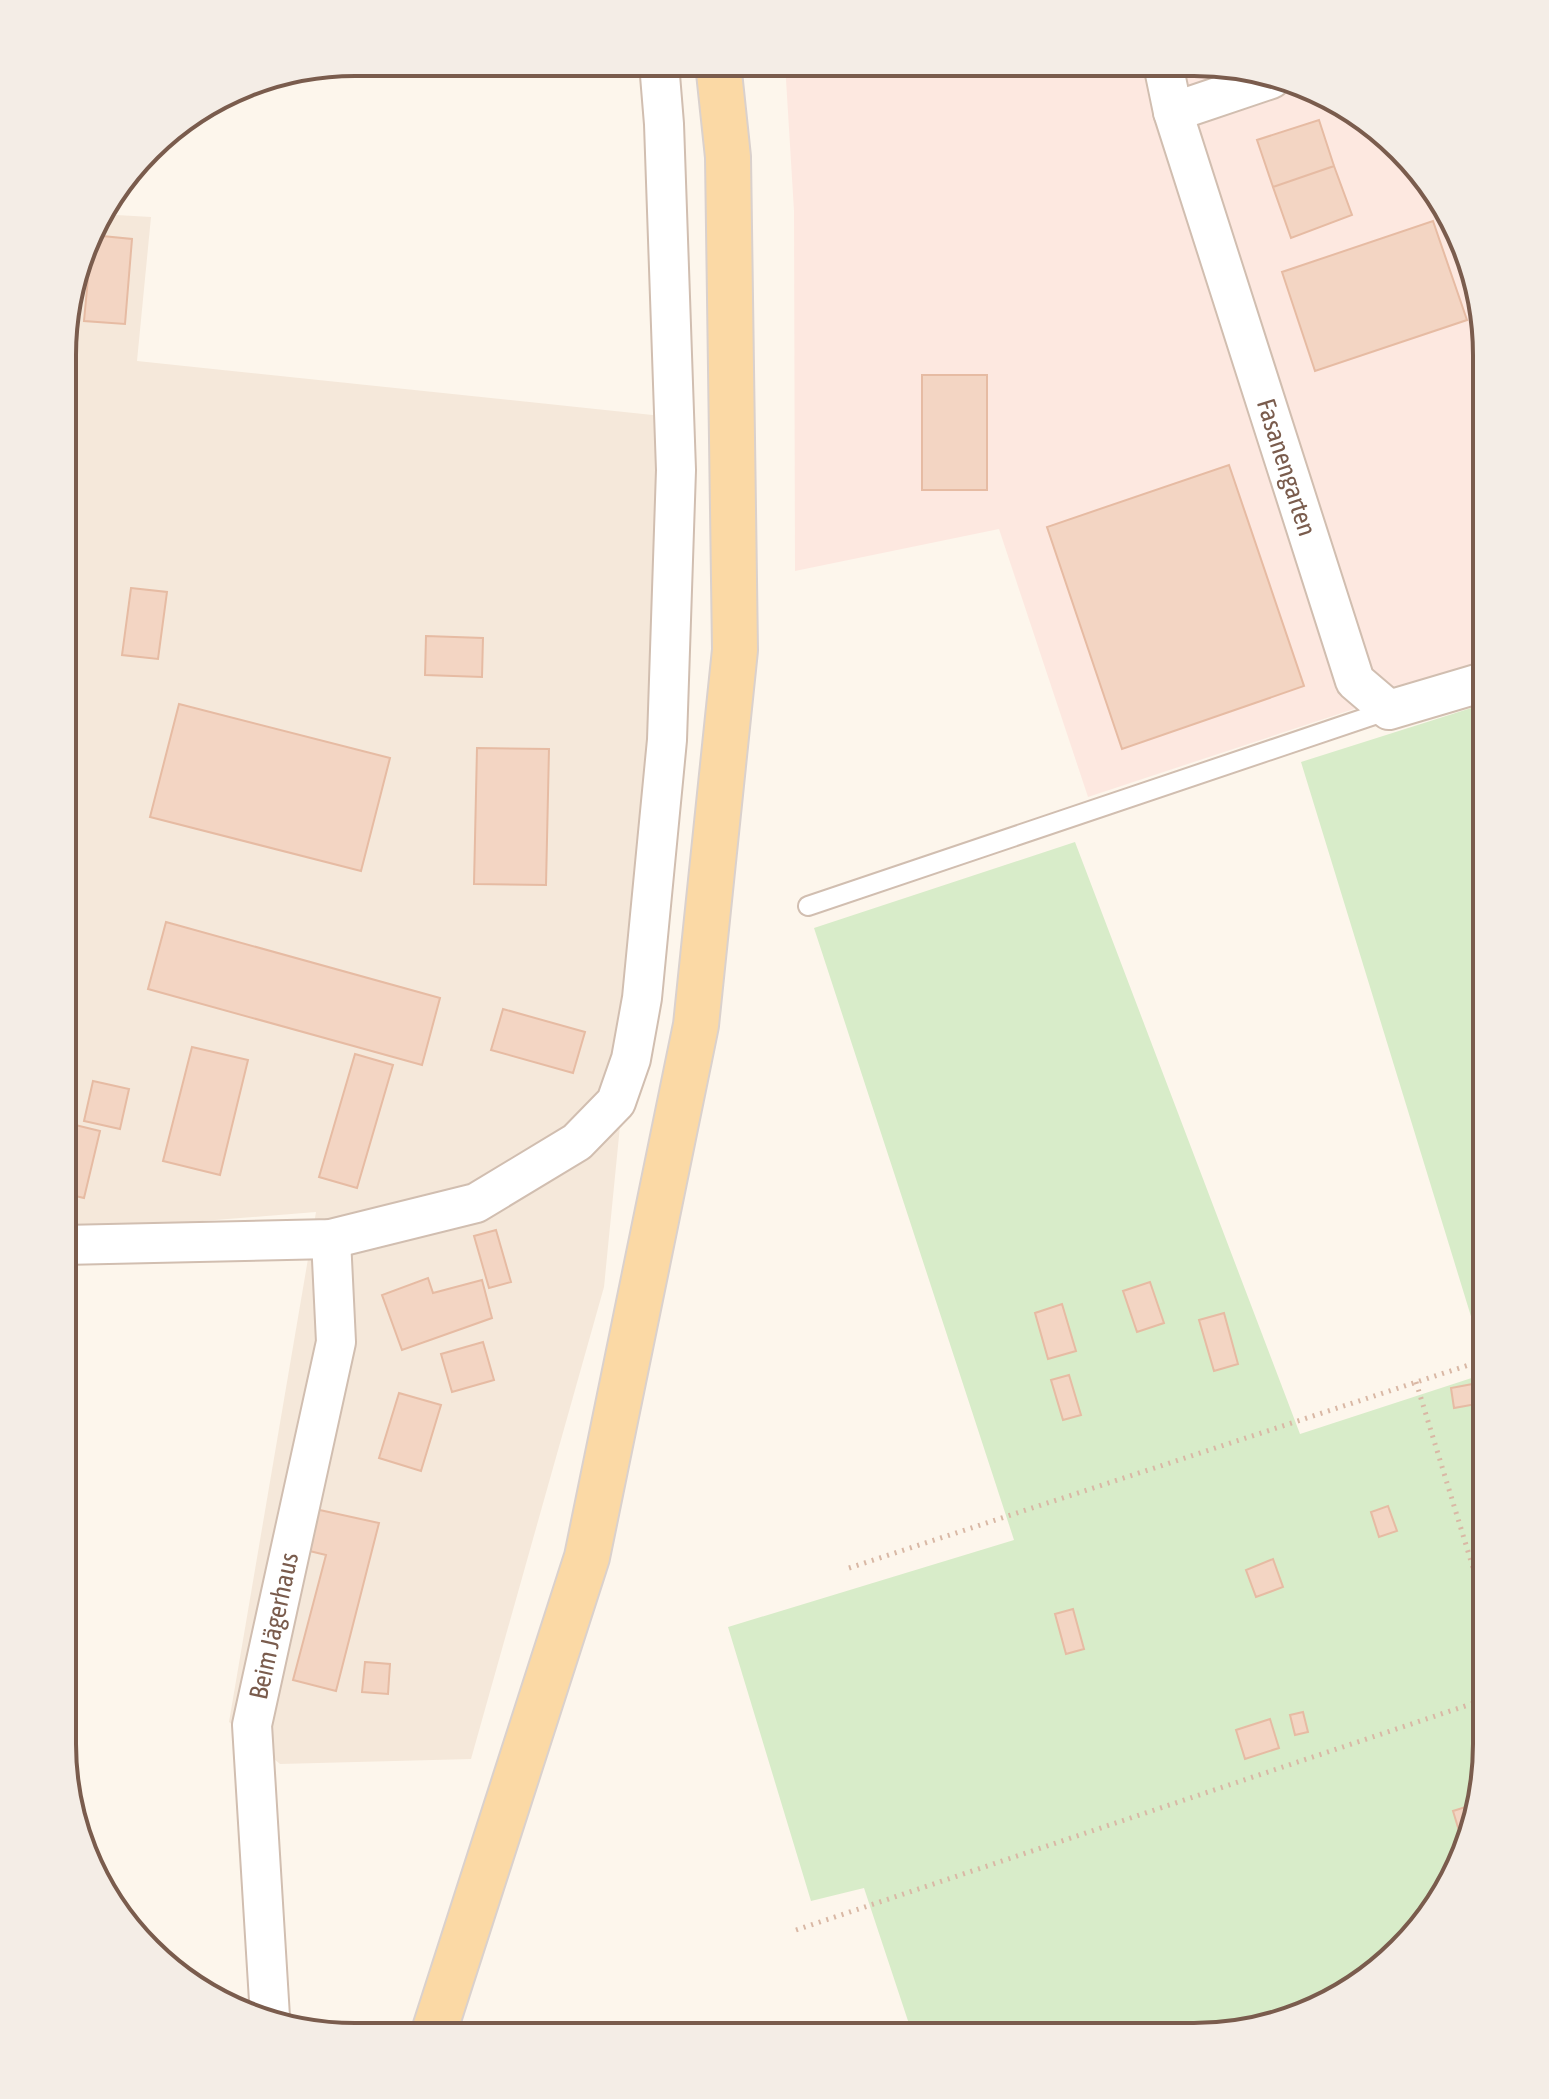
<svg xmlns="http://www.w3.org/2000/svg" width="1549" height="2099" viewBox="0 0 1549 2099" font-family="'Asap Condensed',sans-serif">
<rect width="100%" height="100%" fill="#fdf6ec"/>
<path fill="#f5e8da" d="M99 214 151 217 137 361 662 416 655 680 639 935 604 1287 471 1759 280 1764 229 1722 316 1212 63 1232 65 317Z"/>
<path fill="#fde8e0" d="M785 63 1232 65 1357 112 1457 225 1487 355V665L1088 797 999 529 795 571 794 211Z"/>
<path fill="#d8ecc9" d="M1487 703V1347L1481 1349 1301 762Z
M1075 842 1300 1434 1487 1373 1486 1763 1437 1907 1324 2007 1194 2037 913 2036 864 1888 811 1901 728 1627 1014 1540 814 928Z"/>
<path fill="#f3d5c3" stroke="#e6bba3" stroke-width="2" d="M1319 120 1334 166 1273 187 1257 140Z
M1334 166 1352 215 1291 238 1273 187Z
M1433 221 1467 320 1315 371 1282 272Z
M92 235 132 239 125 324 84 321Z
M922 375H987V490H922Z
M1229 465 1304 686 1122 749 1047 527Z
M131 588 167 592 158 659 122 655Z
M426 636 483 638 482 677 425 675Z
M179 704 390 758 361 871 150 817Z
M477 748 549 749 546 885 474 884Z
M166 922 440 998 422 1065 148 989Z
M503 1009 585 1032 573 1073 491 1050Z
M192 1047 248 1060 220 1175 163 1161Z
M355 1054 393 1065 357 1188 319 1177Z
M93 1081 129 1089 120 1129 84 1121Z
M63 1122 100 1131 84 1198 71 1195 67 1219 63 1218Z
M496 1230 511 1282 489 1288 474 1236Z
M428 1278 433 1293 482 1280 492 1318 402 1350 382 1295Z
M1150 1282 1164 1323 1137 1332 1123 1291Z
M1062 1304 1076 1351 1048 1359 1035 1313Z
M1224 1313 1238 1364 1214 1371 1199 1320Z
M483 1342 494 1380 452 1392 441 1354Z
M1069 1375 1081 1415 1063 1420 1051 1380Z
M1478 1383 1482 1403 1454 1408 1451 1388Z
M399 1393 441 1405 421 1471 379 1458Z
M1388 1506 1397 1531 1379 1537 1371 1512Z
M306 1507 379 1523 336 1691 293 1680 326 1555 297 1548Z
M1273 1559 1283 1587 1256 1597 1246 1570Z
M1073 1609 1084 1649 1066 1654 1055 1614Z
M365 1662 390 1664 388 1694 362 1692Z
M1303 1712 1308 1732 1295 1735 1290 1715Z
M1270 1719 1279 1748 1245 1759 1236 1730Z
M1472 1805 1463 1833 1460 1834 1453 1811Z"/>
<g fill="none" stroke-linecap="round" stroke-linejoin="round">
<defs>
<path id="service" d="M808 906 1389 710"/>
<g id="minor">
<path id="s1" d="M1163 64 1173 112 1355 681 1389 710 1487 681"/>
<path d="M1173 112 1271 79"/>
<path d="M63 1245 331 1239 476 1203 577 1142 616 1102 631 1059 642 998 667 740 676 470 664 124 659 63"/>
<path id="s2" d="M270 2017 252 1725 336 1342 331 1239"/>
</g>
<path id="primary" d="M433 2035 587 1557 696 1025 735 650 728 157 718 63"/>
</defs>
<use href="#service" stroke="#d1beb0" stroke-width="22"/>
<use href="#minor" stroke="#d1beb0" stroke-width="42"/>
<use href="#primary" stroke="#dad1cd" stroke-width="48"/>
<path stroke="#d9b8a5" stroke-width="5" stroke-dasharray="2 6" stroke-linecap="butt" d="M1416 1382 1486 1610
M849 1568 1487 1359
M796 1930 1486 1699"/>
<use href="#service" stroke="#fff" stroke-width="18"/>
<use href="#minor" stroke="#fff" stroke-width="38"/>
<use href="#primary" stroke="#fbd9a5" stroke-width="44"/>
</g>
<g text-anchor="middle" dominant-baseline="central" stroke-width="6" stroke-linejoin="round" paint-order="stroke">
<g font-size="26" fill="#7a5c4d" stroke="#fffaf3">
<text stroke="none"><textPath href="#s1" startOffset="422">Fasanengarten</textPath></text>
<text stroke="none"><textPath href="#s2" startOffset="394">Beim Jägerhaus</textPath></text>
</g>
</g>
<path d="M0 0H1549V2099H0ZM355 76H1194A279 279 0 0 1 1473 355V1744A279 279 0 0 1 1194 2023H355A279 279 0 0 1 76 1744V355A279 279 0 0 1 355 76Z" fill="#f4ede6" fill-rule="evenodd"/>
<path fill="none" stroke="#7a5c4d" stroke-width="4" d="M355 76H1194A279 279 0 0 1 1473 355V1744A279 279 0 0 1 1194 2023H355A279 279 0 0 1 76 1744V355A279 279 0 0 1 355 76Z"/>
</svg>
